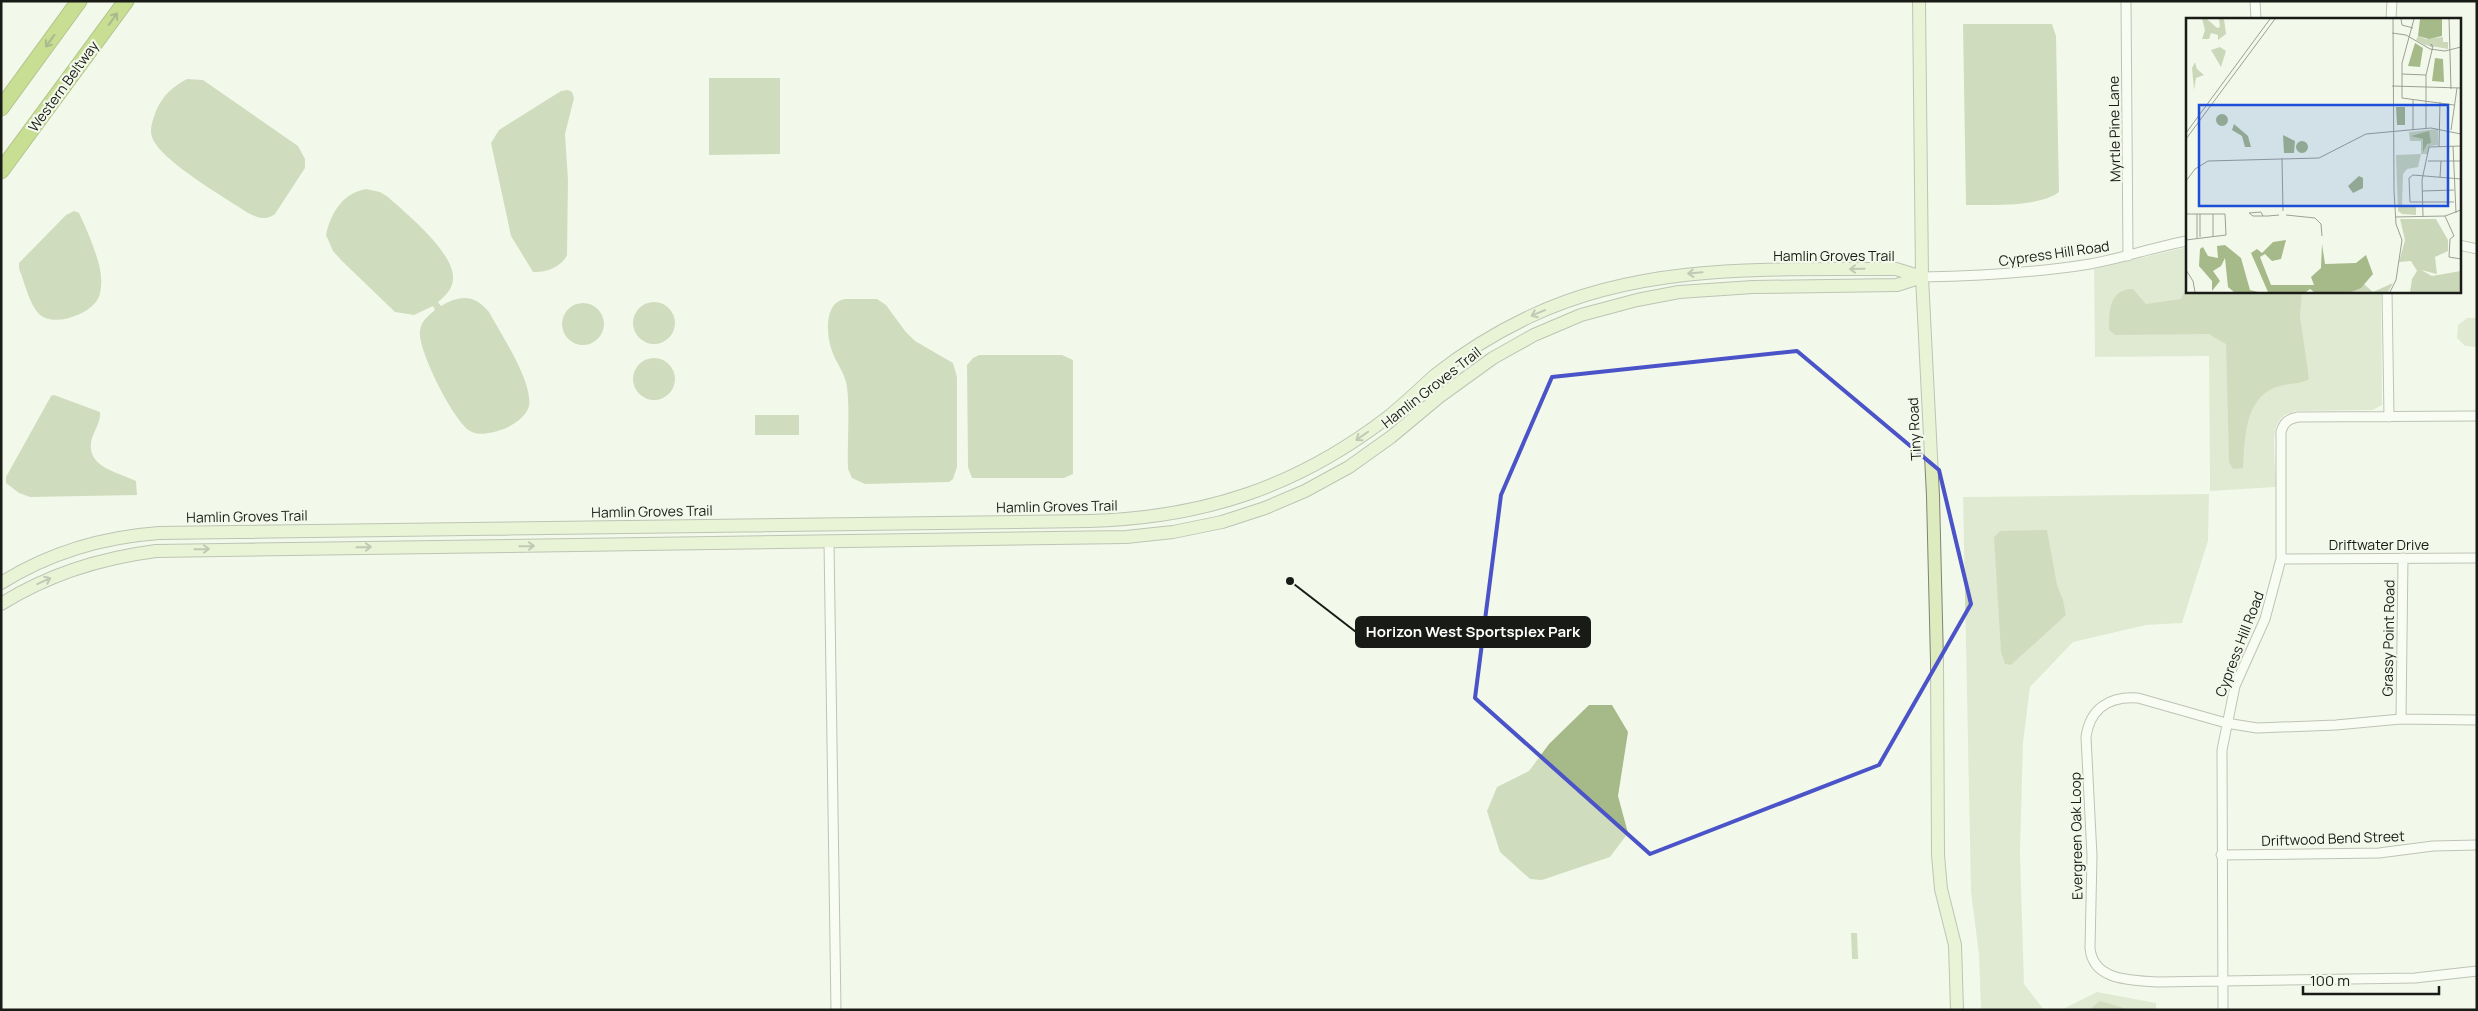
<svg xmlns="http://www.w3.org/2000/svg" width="2478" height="1011" viewBox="0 0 2478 1011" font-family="Manrope,sans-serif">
<rect width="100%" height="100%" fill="#f3f9ea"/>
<path fill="#cbd7b9" d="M2187 247V291H2381L2382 405 2373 410 2295 411C2287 414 2280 416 2277 425 2271 438 2276 471 2276 487L2210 491 2209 356 2095 357 2094 269Z
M2467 318H2477V347L2465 346 2457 338 2458 325Z
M2209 494 2208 541 2182 623 2146 625 2073 642 2030 687 2023 743 2020 852 2024 984 2044 1010H1981L1979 955 1971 892 1963 497Z
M2097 992 2156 1003V1010H2061Z"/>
<path fill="#a6b989" d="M1963 24H2052L2056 36 2059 192C2040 207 1991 205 1966 205Z
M709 78H780V154L709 155Z
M187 79 203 80 298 146 305 159V168L275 214C265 221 258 218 248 213 226 198 159 160 152 137 149 128 153 120 156 111 163 95 172 87 187 79Z
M568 90 572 92 574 98 565 134 568 180 567 255C562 267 545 273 533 272L511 236 491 143 499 130 561 91Z
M366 189 380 192 388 197C407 214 456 254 453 280 452 290 445 296 438 302L441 306C460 295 474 294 489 312 501 334 533 382 529 406 526 417 513 425 504 429 494 432 480 437 470 431 454 422 417 349 420 331 421 321 428 316 435 310L433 306 414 315 395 312 342 261 333 251 326 235C331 212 343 193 366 189Z
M74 211 79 213C87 230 104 267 101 286 101 291 99 299 95 303 84 316 53 327 39 314 29 304 25 283 19 269V263L66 215Z
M2187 285V291H2302L2300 316 2309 379C2299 385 2287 383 2276 387 2244 399 2245 439 2243 468L2233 469 2229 462 2226 344 2210 335 2211 334 2115 335 2109 330C2109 311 2109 289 2133 289L2146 304 2181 299Z
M845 299H877L886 305 905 331 915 341 953 363 957 377V467L953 479 949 482 865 484 852 478 848 469C847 442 850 413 847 387 845 372 835 362 831 348 826 332 825 302 845 299Z
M633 323a21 21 0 1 1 42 0a21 21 0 1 1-42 0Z
M562 324a21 21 0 1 1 42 0a21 21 0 1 1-42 0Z
M979 355H1062L1073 360V474L1064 478H972L968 467 967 365 973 358Z
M633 379a21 21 0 1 1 42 0a21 21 0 1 1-42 0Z
M54 395 100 412C101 421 95 430 92 438 84 467 118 472 136 481L137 495 30 497 19 493 6 483V477L51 396Z
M755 415H799V435H755Z
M2047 530 2057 585 2063 600 2066 615 2011 665 2005 664 2001 652 1994 537 2000 531Z
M1589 705H1612L1628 732 1618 796 1628 833 1610 857 1542 880 1530 879 1500 852 1487 811 1497 787 1529 771 1549 744Z
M1851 933H1857L1858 959H1852Z
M2100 1001 2127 1009 2128 1010H2089Z"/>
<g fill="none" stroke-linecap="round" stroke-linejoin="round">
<defs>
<path id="street" d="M2126 1 2128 256
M2255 1 2256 19
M2391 19 2392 1
M2459 245 2477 249
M1922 277C1978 276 2034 273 2090 264 2123 258 2154 247 2187 241
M2387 291 2389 417
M829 542 836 1010
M2281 559 2477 558
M2401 719 2403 558
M2477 720 2401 719 2336 725 2257 728 2226 723 2138 698C2110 696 2090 708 2086 737L2092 856 2090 948C2093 981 2131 980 2157 982L2415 978 2477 971
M2221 855 2379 853 2433 846 2477 845
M2223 1010 2222 750 2235 686 2265 619 2281 559V432C2284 422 2288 419 2298 417L2477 416"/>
<path id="secondary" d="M1919 1 1922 277 1933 496 1937 661 1938 855 1941 889 1955 945 1957 1010
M1 583C49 553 103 537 159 533L1089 521C1203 518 1297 487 1388 417 1404 404 1419 390 1434 376 1463 353 1497 332 1531 316 1646 262 1772 270 1896 269L1922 277
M1 604C49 574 101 558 156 551L1126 537 1173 532 1222 522 1265 508 1305 491 1349 467 1391 437 1439 397 1493 358 1534 335 1581 315 1637 300 1679 292 1753 287 1897 285 1922 277"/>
<path id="highway" d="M1 108 79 1
M1 171 126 1"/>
</defs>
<use href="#street" stroke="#7e8376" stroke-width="11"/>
<use href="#secondary" stroke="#7e8376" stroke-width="14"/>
<use href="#highway" stroke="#688423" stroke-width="17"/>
<use href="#street" stroke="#fff" stroke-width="9"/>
<use href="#secondary" stroke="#deebbf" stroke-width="12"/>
<use href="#highway" stroke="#92bc2a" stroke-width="15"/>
</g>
<defs><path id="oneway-shaft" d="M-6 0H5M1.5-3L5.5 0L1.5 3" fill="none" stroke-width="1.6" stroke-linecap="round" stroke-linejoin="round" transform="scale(1.25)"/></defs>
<g stroke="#566c20">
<use href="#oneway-shaft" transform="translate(113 19) rotate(-54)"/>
<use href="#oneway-shaft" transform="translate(50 41) rotate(126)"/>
</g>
<g stroke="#858d73">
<use href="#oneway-shaft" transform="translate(1857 269) rotate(179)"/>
<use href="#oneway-shaft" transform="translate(1695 273) rotate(175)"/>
<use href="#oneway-shaft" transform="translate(1538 313) rotate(157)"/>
<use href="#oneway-shaft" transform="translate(1362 436) rotate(145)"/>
<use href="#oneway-shaft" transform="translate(527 546) rotate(-1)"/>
<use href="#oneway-shaft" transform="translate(364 547) rotate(-1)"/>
<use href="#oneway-shaft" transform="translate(202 549) rotate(-1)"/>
<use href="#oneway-shaft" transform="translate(44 581) rotate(-24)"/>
</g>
<path d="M0 0H2478V1011H0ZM1797 351 1939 470 1971 604 1879 765 1650 854 1475 698 1501 495 1552 377Z" fill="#f3f9ea" fill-opacity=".55" fill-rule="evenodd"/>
<path fill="none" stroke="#4b53c8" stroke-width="4" stroke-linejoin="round" d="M1797 351 1939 470 1971 604 1879 765 1650 854 1475 698 1501 495 1552 377Z"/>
<g text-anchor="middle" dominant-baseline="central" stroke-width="4.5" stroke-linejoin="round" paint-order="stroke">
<g font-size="14" fill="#191b16" stroke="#f3f9ea">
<text transform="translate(63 86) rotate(-54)">Western Beltway</text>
<text transform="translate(2114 129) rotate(-91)">Myrtle Pine Lane</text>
<text transform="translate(2054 253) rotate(-8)">Cypress Hill Road</text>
<text x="1834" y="255">Hamlin Groves Trail</text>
<text transform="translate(1431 387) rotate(-38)">Hamlin Groves Trail</text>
<text transform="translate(1914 429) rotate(-93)">Tiny Road</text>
<text transform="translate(1057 506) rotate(-1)">Hamlin Groves Trail</text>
<text transform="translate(652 511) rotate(-1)">Hamlin Groves Trail</text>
<text transform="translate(247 516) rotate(-1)">Hamlin Groves Trail</text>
<text x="2379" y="544">Driftwater Drive</text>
<text transform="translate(2388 638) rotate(-89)">Grassy Point Road</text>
<text transform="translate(2239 644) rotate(-69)">Cypress Hill Road</text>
<text transform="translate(2076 836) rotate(-91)">Evergreen Oak Loop</text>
<text transform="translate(2333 838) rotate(-2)">Driftwood Bend Street</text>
</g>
</g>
<g transform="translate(2186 18)">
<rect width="275" height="275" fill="#f3f9ea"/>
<path d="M16 1H21L31 10 34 9 33 1H38L40 16 32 22V17L25 15 23 21H16L19 12ZM232 18 240 21 257 19V24H262V31L239 27 230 22ZM34 29 40 33 35 49 25 32ZM9 44 11 51 18 57 10 60 8 72 6 50ZM252 111V127L244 128 242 136H235L232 149 221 151 217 156 216 186 219 189 230 188V197L216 196 212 193 210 137 235 136V123H224L223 114ZM214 201H250L262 222V233L249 239 251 256 235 252 246 258 275 253V274H224L226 261 231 253 225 243 213 244 219 222ZM207 265 202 274H165L178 266 187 274Z" fill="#cbd7b9"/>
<path d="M234 1H256V18L243 21 232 18ZM229 25 237 30 234 49 222 48ZM249 40 257 41 258 64 246 63ZM210 89H219V107H211ZM30 102a6 6 0 1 1 12 0a6 6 0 1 1-12 0ZM48 106 62 118 65 129H59L56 118 46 112ZM243 113 245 125 241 126 237 134V121L225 118ZM97 117 109 123 108 135H98ZM110 129a6 6 0 1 1 12 0a6 6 0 1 1-12 0ZM173 158 177 160V170L167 175 162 168ZM100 222 95 241 86 243 79 236 74 239 85 267H128L125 259 135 250 136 226 139 246 170 245 180 237 187 256 175 270 165 274H128L124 271 120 274H82L65 235 71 231 76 235 87 224ZM39 227 55 240 64 272 72 274H48L42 269 39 240 35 248 27 253 34 263 26 273V263L13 248 14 231 17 229 22 238 32 240 31 228Z" fill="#a6b989"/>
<path fill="none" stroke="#9ca095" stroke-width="1" d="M215 1 216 7 227 10M228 1 216 45V80L268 87M263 1 265 71M206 15 220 17 244 31 259 33 275 29M216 56 240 57M206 68 275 70M227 82V112M240 110V57L247 28 245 26V29M265 112 271 70M0 115 84 1M0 121 89 1M267 128 270 195M253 129 254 84M96 140 97 193M242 143H275M254 159 255 143M0 163 9 151 22 143 133 140 180 116 245 110 275 116M236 173 268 172M268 184H224L223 160 227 157 275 161M0 196H39L40 217 0 222M11 196V220M14 196V219M27 196V219M100 197 129 200 135 206 136 218M77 198 75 194 63 195 67 198H82L93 197M259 198 268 218M209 199 259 198 275 192M237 199 236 162 243 129 275 128M268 218 264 221 263 239 275 241M0 252 7 263 9 274M204 274 210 262 216 222 210 206 208 173 207 1"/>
<path fill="#1d4ed8" fill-opacity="0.15" stroke="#1d4ed8" stroke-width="2.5" d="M13 87H262V188H13Z"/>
<rect width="275" height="275" fill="none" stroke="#191b16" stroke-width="2.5"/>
</g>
<path fill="none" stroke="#191b16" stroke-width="2" d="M1290 581L1356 632"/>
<circle fill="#191b16" stroke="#f3f9ea" stroke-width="2" cx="1290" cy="581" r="5"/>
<rect fill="#191b16" stroke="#191b16" stroke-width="2" x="1356" y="617" width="234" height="30" rx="5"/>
<g font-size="15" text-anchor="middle" font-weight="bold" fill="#fff">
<text x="1473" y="637">Horizon West Sportsplex Park</text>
</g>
<rect width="2478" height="1011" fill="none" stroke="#191b16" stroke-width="5"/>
<path d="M2303 986v8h136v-8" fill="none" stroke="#191b16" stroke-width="2.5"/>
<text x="2310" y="986" font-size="15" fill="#191b16" stroke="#f3f9ea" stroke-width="4" paint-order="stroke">100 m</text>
</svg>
